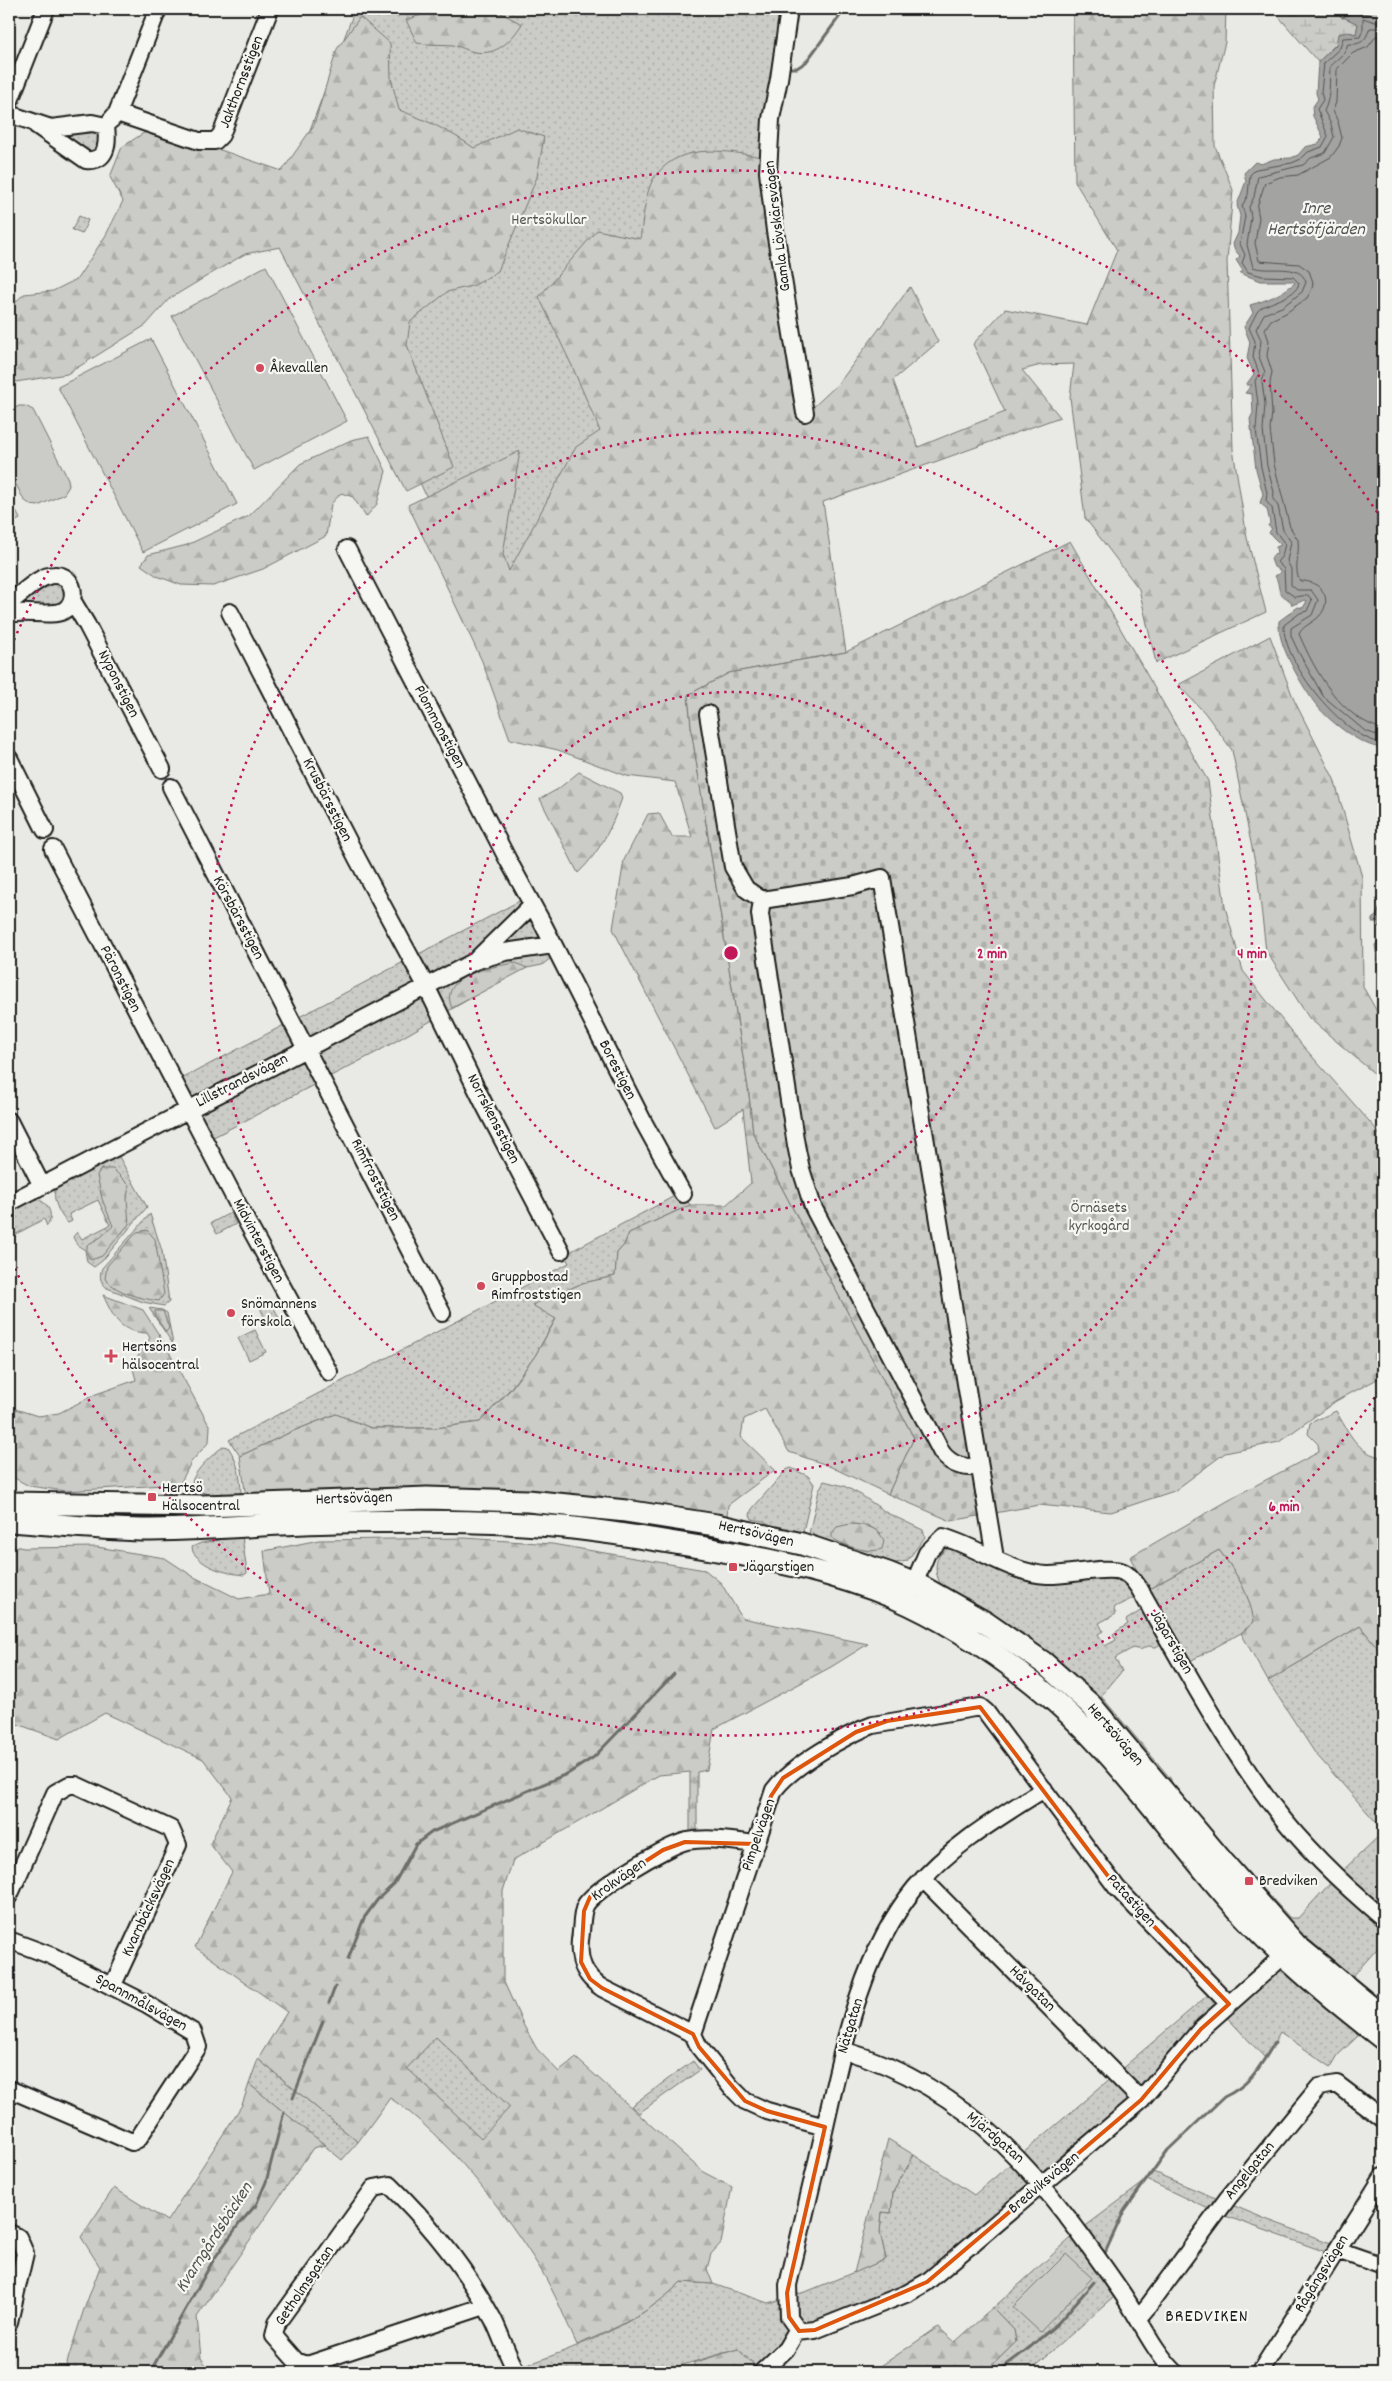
<svg xmlns="http://www.w3.org/2000/svg" width="1392" height="2381" viewBox="0 0 1392 2381" font-family="Dekko,sans-serif">
<defs>
<pattern id="grass-dots" width="8" height="8" patternUnits="userSpaceOnUse" patternTransform="scale(1.25)"><rect width="8" height="8" fill="#cbcbc7"/><path d="M2 2h.1M6 6h.1" fill="none" stroke="#aeaeaa" stroke-width="1.8" stroke-linecap="round"/></pattern>
<pattern id="forest-firs" width="22" height="20" patternUnits="userSpaceOnUse" patternTransform="scale(1.25)"><rect width="22" height="20" fill="#cbcbc7"/><path d="M5 1l3.5 6h-7zM16 11l3.5 6h-7z" fill="#aeaeaa"/></pattern>
<pattern id="wetland-marsh" width="20" height="14" patternUnits="userSpaceOnUse" patternTransform="scale(1.25)"><rect width="20" height="14" fill="#cbcbc7"/><path d="M1 5h8M5 5V1M11 12h8M15 12V8" fill="none" stroke="#aeaeaa"/></pattern>
<pattern id="cemetery-stones" width="16" height="16" patternUnits="userSpaceOnUse" patternTransform="scale(1.25)"><rect width="16" height="16" fill="#cbcbc7"/><path d="M2 7V4a2 2 0 0 1 4 0v3zM10 15v-3a2 2 0 0 1 4 0v3z" fill="#aeaeaa"/></pattern>
</defs>
<rect width="100%" height="100%" fill="#e9e9e5"/>
<filter id="ink" filterUnits="userSpaceOnUse"><feTurbulence type="fractalNoise" baseFrequency=".02" numOctaves="2"/><feDisplacementMap in="SourceGraphic" scale="10" xChannelSelector="R" yChannelSelector="G"/><feConvolveMatrix kernelMatrix="1 2 1 2 8 2 1 2 1" color-interpolation-filters="sRGB"/></filter>
<g filter="url(#ink)">
<path fill="url(#grass-dots)" stroke="#747472" fill-rule="evenodd" d="M355 9H784L760 237 494 640 413 468 301 154Z
M93 130 101 138 98 149 93 152 81 148 66 133Z
M79 216 88 220 82 234 72 230Z
M43 577 72 589 59 612 9 603Z
M527 897 556 954 542 965 527 968 516 972 377 1052 204 1142 170 1085Z
M118 1155 147 1207 102 1261 94 1267 87 1262 85 1250 77 1245 73 1237 77 1232 82 1239 110 1225 98 1200 69 1214 72 1221 68 1223C60 1216 51 1198 56 1188Z
M682 1192 690 1205 629 1233 624 1245 617 1253 615 1276 583 1283 533 1305 556 1318 535 1356 510 1389 480 1422 436 1428H371L336 1414 291 1432 240 1456 229 1440 569 1263 564 1255Z
M36 1199C48 1201 55 1216 47 1226L44 1219 9 1238V1212Z
M230 1213 236 1224 217 1234 211 1223Z
M150 1214 162 1251 169 1302 164 1306 143 1302 107 1288C100 1282 99 1277 102 1268Z
M271 1302 280 1320 269 1326 260 1308Z
M149 1308 162 1310 167 1313 173 1344Z
M255 1330 266 1352 249 1360 238 1338Z
M224 1446 228 1447C238 1461 241 1478 241 1495L218 1497 191 1489C190 1473 212 1455 224 1446Z
M791 1468 808 1476 814 1484 802 1536 782 1531 763 1521 752 1519 750 1515 752 1509 786 1470Z
M824 1481 844 1486 861 1495 887 1513 923 1530 925 1537 907 1561 890 1564 808 1538 819 1490ZM850 1524 867 1525 881 1533 868 1551 842 1544Z
M472 1506 610 1517 768 1544 851 1570 667 1533 9 1516 97 1512Z
M242 1536 247 1573 244 1575C225 1573 204 1568 193 1552L192 1547 201 1543Z
M952 1548 993 1563 1106 1577 1131 1587 1137 1596 1115 1607 1114 1610 1116 1614 1099 1623 1103 1631 1098 1634 1105 1646 1116 1640 1113 1634 1128 1624 1126 1620 1142 1610 1162 1643 1156 1647 1148 1646 1140 1650 1133 1648 1115 1658 1122 1671 1101 1696 1171 1779V1782L1224 1852 1259 1884 1290 1918H1298L1336 1877 1383 1832V1892L1371 1906 1383 1916V1942L1346 1984 1296 1945 1123 1728 945 1590C933 1577 931 1552 952 1548Z
M1219 1550C1236 1572 1250 1594 1255 1622L1241 1633 1183 1665 1147 1590Z
M1360 1626 1383 1654V1830L1315 1753 1268 1681Z
M1284 1957 1342 2015 1358 2036 1338 2055 1331 2067 1280 2032 1265 2058 1222 2012 1170 2064 919 2287 807 2330 760 2372 738 2349 658 2372H508C569 2349 634 2329 681 2282L713 2284 768 2303 808 2291 886 2259 880 2232 882 2212 891 2213 893 2192 914 2155 974 2195 1215 1989 1230 2003Z
M436 2037 511 2107 481 2139 406 2068Z
M258 2059 358 2142 342 2160 249 2084Z
M693 2061 700 2070 639 2113 631 2106Z
M1153 2172 1268 2220 1339 2246 1334 2255 1217 2213 1147 2180 1124 2211 1105 2253V2257L1121 2291 1028 2372H985L1016 2342 1014 2330 993 2308 1079 2231 1147 2180Z"/>
<path fill="url(#forest-firs)" stroke="#747472" fill-rule="evenodd" d="M439 9H467L501 13 522 24C511 41 497 56 475 52 467 51 460 46 453 45 441 44 429 45 417 43L406 20Z
M1073 9H1226L1225 42 1214 86 1215 146 1233 190 1227 261 1233 449 1247 538 1266 612 1156 663 1139 589 1085 518 1070 397 1074 364 1041 365 1022 370 1060 417 823 502 846 652 729 673 688 695 692 735 749 1094 753 1133 914 1438 888 1494 827 1465 789 1452 765 1409 744 1419 741 1437 775 1470 728 1505 726 1527 627 1512 247 1504 240 1456 291 1432 336 1414 371 1428H436L480 1422 510 1390 535 1356 556 1319 532 1305 583 1283 615 1276 617 1253 624 1245 629 1233 690 1205H726L751 1183 743 1109 715 1127 613 929 624 860 648 814 659 813 672 837H692L675 782 627 776 558 750 510 739 482 661 408 505 520 451 503 554 509 571 576 447 600 431 572 366 539 297 597 230 640 239C643 222 645 188 656 175 684 140 730 152 768 158L808 412 839 383 910 287 938 342 893 380 918 447 1005 412 973 344 1005 309 1087 325 1117 250 1075 182Z
M360 17 390 43 391 78 399 110C426 120 450 131 474 148L517 128 544 137 537 177 498 271 475 285 447 292 410 322 407 345 454 467 406 491 280 247 245 254 202 279 169 299 146 325 67 374 9 383V308L24 294 53 291 77 279 106 235 123 201 110 177 122 147 153 127 282 171 314 125 337 49Z
M369 436 386 471 377 504 366 517 353 497 341 493 331 504 326 536 263 569 213 586 181 585 157 576 141 565 148 555 187 545 249 516 300 464 351 440Z
M1270 636 1294 700 1334 779 1362 877 1363 987 1383 1022V1081L1309 1018 1266 951 1257 872 1232 750 1205 713 1178 685Z
M579 772 620 793 622 798C612 827 600 852 578 873L540 799 558 789Z
M516 963 527 968 452 1008C437 975 494 966 516 963Z
M101 1169H113L129 1185 127 1199 129 1224 102 1256 91 1260 87 1254V1245L101 1237 113 1226 102 1199 97 1175Z
M147 1230 155 1239 164 1294 159 1301C139 1298 119 1294 105 1279L107 1266 137 1232Z
M103 1295 143 1310 163 1341 210 1427 209 1442 191 1462 180 1484 65 1491 29 1486 9 1475V1398L15 1409 38 1416 59 1413 96 1394 136 1380 132 1365 150 1338 147 1333C119 1332 114 1318 103 1295Z
M155 1311H163L169 1328 166 1332 155 1316Z
M1336 1411C1348 1431 1358 1455 1383 1457V1654L1360 1626 1268 1681 1241 1633 1254 1622C1250 1594 1236 1572 1219 1550L1147 1590 1130 1557 1245 1491 1319 1452 1318 1444 1308 1434 1310 1423Z
M850 1524C864 1525 878 1526 884 1541L882 1549C867 1554 845 1546 832 1538V1533L837 1527Z
M465 1538 552 1544 705 1570 721 1583 742 1618 868 1644 831 1667 714 1729 707 1770 697 1772V1841H690V1772L659 1775 513 1860 503 1891V1980L524 2026 537 2049 559 2072 576 2058 703 2172 732 2187 721 2243 711 2254 707 2269 713 2284 681 2282C649 2314 618 2327 577 2345 566 2321 555 2293 541 2270 506 2213 446 2135 390 2098L358 2142 258 2059 287 2012 195 1947 232 1872 210 1844 232 1797 203 1759 105 1713 59 1739 9 1721V1545L24 1548 97 1547 165 1558 194 1577 239 1599 269 1594 264 1551 319 1540ZM436 2037 510 2107 481 2138 407 2068Z
M249 2084 325 2145 313 2148 197 2317 201 2358 211 2372H64L83 2312 100 2267 81 2237 114 2188 167 2221 242 2105Z
M888 2139 914 2155 893 2192 891 2213 882 2212 880 2232 886 2259 854 2273Z
M993 2308 1014 2330 1016 2342 985 2372H872L938 2327 955 2342Z
M738 2349 760 2372H698L693 2363Z"/>
<path fill="url(#wetland-marsh)" stroke="#747472" d="M1272 9H1383V17H1376L1362 12 1343 16 1358 24 1356 34 1348 32 1318 62Z"/>
<path fill="url(#cemetery-stones)" stroke="#747472" d="M1070 541 1208 781 1225 907 1243 971 1302 1045 1376 1129 1383 1141V1376L1336 1401 1279 1442 1225 1453 1174 1491 1111 1512 1039 1505 951 1521 888 1494 914 1438 753 1133 749 1094 692 735 688 695 729 673 846 652Z"/>
<path fill="#cbcbc7" stroke="#747472" d="M266 266 347 421 254 470 172 316Z
M151 339 237 504 143 552 58 387Z
M19 406H25L33 410 68 479 69 486 64 494 38 506 31 505 24 500 9 471V411Z
M9 497 20 519 9 525Z
M1066 2254 1092 2278 1040 2332 1013 2307Z"/>
<path fill="#a3a3a1" stroke="#6d6d6c" d="M1355 12 1383 17V748C1361 747 1326 719 1314 702 1301 684 1276 642 1279 621L1298 607 1303 608 1307 601 1305 600 1292 605C1290 598 1283 598 1280 592 1278 588 1279 582 1275 576L1280 573V570L1274 567 1271 559 1273 555 1277 554 1276 547 1281 545 1269 533 1272 528 1268 526 1270 523 1267 509 1260 503 1263 494 1256 469 1250 419 1253 413 1252 394 1245 393 1252 385H1246L1254 374 1247 358 1250 342 1244 327 1253 313 1250 305C1268 300 1280 295 1295 283L1292 281H1261L1240 273 1243 271 1236 260 1240 256 1235 250 1233 244 1238 233 1240 216 1237 205 1246 181 1244 173 1255 162 1261 164 1274 159 1291 158 1298 155 1305 147 1318 144 1323 137 1313 116 1312 108 1318 99 1316 93 1318 62 1336 45 1338 34 1348 32 1356 34 1358 24 1343 17Z
M1383 901V933L1377 922H1372V919L1376 916Z
M1383 936V993L1375 945Z"/>
<g fill="none" stroke-linecap="round" stroke-linejoin="round">
<path stroke="#525251" stroke-width="1" d="M1383 22H1375L1363 18V29L1360 37 1343 38 1340 48 1324 63 1321 92 1323 100 1317 109 1328 136 1322 147 1308 152 1301 159 1292 163 1256 169 1250 175 1248 195 1242 206 1245 216 1240 244 1245 255 1242 263 1248 272 1262 276 1293 277 1299 283C1296 299 1264 302 1258 311 1256 313 1251 324 1249 328L1255 341 1253 357 1259 373 1255 381 1258 404 1256 430 1261 467 1267 493 1266 501 1272 508 1276 532 1285 544 1282 556 1277 562 1284 569 1285 590 1295 597 1308 595 1312 600 1307 611 1300 613 1284 625C1282 662 1345 740 1383 743
M1383 28H1370C1365 41 1362 45 1348 44L1344 53 1330 66C1329 81 1331 98 1324 111L1331 124 1334 137 1325 153 1311 158 1303 165 1258 176 1254 197 1249 207 1251 217 1247 245 1253 267C1269 273 1300 262 1306 282L1302 292 1282 307 1264 314 1256 329 1261 340 1259 357 1265 372 1262 382 1265 404 1263 430 1267 466 1274 492 1273 499 1278 506 1283 530 1291 542 1287 561 1291 569V585L1297 590H1311L1318 600 1312 615 1291 628V636L1299 653 1323 696 1365 731 1383 737
M1383 36H1376L1368 47 1353 53 1337 69 1336 102 1333 111 1338 122 1342 138 1339 146 1331 157 1298 175 1280 177 1265 183 1257 207 1259 218 1255 243 1259 261 1299 264 1309 271 1313 282 1312 289 1307 298 1286 313 1271 320 1265 329 1269 341 1267 356 1272 372 1270 383 1272 413 1270 429 1274 464 1290 527 1298 540C1300 553 1293 570 1300 581 1315 580 1331 592 1324 609 1318 623 1304 623 1299 634 1315 671 1340 718 1383 729"/>
<path stroke="#6d6d6c" stroke-width="3" d="M1337 9 1343 17
M789 68H797L806 62 845 9
M348 1959 364 1918 378 1899 394 1884 416 1844 432 1832 569 1773 594 1757 674 1674
M329 2003 335 1987
M293 2098 323 2021
M1105 2253 1124 2211 1168 2150 1224 2097C1252 2084 1260 2066 1275 2042
M150 2372 214 2259 239 2224 256 2205 266 2182 284 2112
M997 2372 1029 2348 1058 2323 1094 2282"/>
<defs>
<path id="minor" d="M789 9 779 79 771 119 768 172 775 231 805 413
M9 103 46 9
M117 113 199 141H215L221 135 270 9
M9 114 51 128 92 123 106 126C108 142 108 162 86 160L36 125
M111 120 117 113 158 9
M347 549 508 860 543 924 644 1123 683 1194
M72 600 87 625 162 769
M9 603C21 595 39 575 54 575 75 574 79 602 63 611 51 617 24 610 9 614
M230 612 358 860 426 986 485 1106 561 1251
M708 714 733 867 746 889 762 900 760 914 764 941 796 1145 801 1169 813 1207 942 1453C952 1466 965 1468 980 1467
M9 758 45 830
M171 787 442 1313
M53 849 248 1224 329 1372
M762 900 853 886 882 878 995 1558
M477 959 532 905
M9 1121 42 1186
M9 1203 475 961 505 952 553 945
M910 1593 927 1553 943 1537C978 1547 1010 1573 1047 1575 1067 1576 1107 1565 1123 1572 1130 1575 1135 1582 1139 1588 1181 1661 1221 1737 1272 1805 1304 1847 1342 1884 1383 1918
M923 1879 1141 2100
M9 1896 55 1793 69 1785H76L171 1829 178 1845 112 1987
M9 1940 52 1956 145 2003 193 2032 198 2047 138 2139 132 2142 9 2089
M693 2034 602 1988C584 1976 578 1961 580 1940 582 1929 581 1915 585 1906 593 1889 668 1845 687 1841 709 1837 733 1841 755 1844
M843 2050C976 2089 1045 2182 1120 2290 1139 2317 1152 2349 1175 2372
M825 2127 767 2111 745 2101 731 2087 699 2047 693 2034 774 1790C792 1766 845 1735 873 1725L980 1707 986 1712 1117 1888 1229 2004
M9 2233 18 2237 25 2253 9 2322
M1337 2250 1383 2266
M485 2306 307 2365 296 2361 274 2336 277 2323 374 2188 390 2185C430 2224 466 2269 493 2319 502 2337 507 2356 517 2372
M1138 2318 1149 2305 1228 2198 1319 2087 1337 2084 1383 2119
M799 2331 789 2317 788 2285C800 2233 813 2180 825 2127 843 2047 862 1952 915 1888 950 1846 998 1818 1044 1789
M762 2372 786 2349 796 2332 815 2330 908 2293 927 2282 1141 2100 1201 2029 1292 1948
M1260 2372 1383 2177"/>
<path id="major" d="M9 1503 203 1506 427 1498 528 1501 626 1511 716 1525 802 1544 888 1573 922 1587 986 1623 1044 1663 1091 1705 1223 1862 1296 1945 1383 2017
M9 1521C53 1524 97 1529 142 1530 207 1530 272 1523 337 1522 413 1521 489 1520 564 1527 614 1532 663 1541 711 1549 773 1560 835 1573 893 1597 942 1618 991 1650 1033 1683 1110 1743 1163 1824 1227 1897 1273 1951 1327 1995 1383 2039"/>
</defs>
<use href="#minor" stroke="#1c1c1c" stroke-width="20"/>
<use href="#major" stroke="#1c1c1c" stroke-width="25"/>
<use href="#minor" stroke="#f6f6f2" stroke-width="16"/>
<use href="#major" stroke="#f6f6f2" stroke-width="21"/>
</g>
</g>
<path fill="none" stroke="#de560d" stroke-width="4" stroke-linejoin="round" d="M980 1707 1117 1888 1229 2004 1201 2029 1141 2100 927 2282 815 2330 799 2331 789 2317 787 2293 825 2127 767 2111 745 2101 699 2047 693 2034 602 1988 590 1979 581 1962 584 1911 590 1897 663 1850 685 1842 755 1844 771 1796 783 1778 856 1732 887 1721Z"/>
<g fill="none" stroke="#c2185b" stroke-width="2.5" stroke-dasharray="2.5 5">
<circle cx="731" cy="953" r="261"/>
<circle cx="731" cy="953" r="521"/>
<path d="M1383 1385A782 782 0 0 1 11 1259M11 647A782 782 0 0 1 1383 521"/>
</g>
<g fill="#d1495b" stroke="#f6f6f2" stroke-width="2">
<circle cx="260" cy="368" r="5"/>
<circle cx="481" cy="1286" r="5"/>
<circle cx="231" cy="1313" r="5"/>
<path d="M108.5 1348.5h5v5h5v5h-5v5h-5v-5h-5v-5h5z"/>
<rect x="147" y="1492" width="10" height="10" rx="2.5"/>
<rect x="728" y="1562" width="10" height="10" rx="2.5"/>
<rect x="1244" y="1876" width="10" height="10" rx="2.5"/>
</g>
<g text-anchor="middle" dominant-baseline="central" stroke-width="4.5" stroke-linejoin="round" paint-order="stroke">
<g font-size="16" fill="#1c1c1c" stroke="#f6f6f2">
<text transform="translate(242 82) rotate(-69)">Jakthornsstigen</text>
<text transform="translate(778 226) rotate(-97)">Gamla Lövskärsvägen</text>
<text transform="translate(118 684) rotate(63)">Nyponstigen</text>
<text transform="translate(439 727) rotate(62)">Plommonstigen</text>
<text transform="translate(327 800) rotate(63)">Krusbärsstigen</text>
<text transform="translate(238 918) rotate(62)">Körsbärsstigen</text>
<text transform="translate(120 979) rotate(63)">Päronstigen</text>
<text transform="translate(617 1070) rotate(63)">Borestigen</text>
<text transform="translate(242 1081) rotate(-27)">Lillstrandsvägen</text>
<text transform="translate(493 1119) rotate(63)">Norrskensstigen</text>
<text transform="translate(375 1180) rotate(63)">Rimfroststigen</text>
<text transform="translate(258 1241) rotate(62)">Midvinterstigen</text>
<text transform="translate(354 1499) rotate(-2)">Hertsövägen</text>
<text transform="translate(756 1534) rotate(13)">Hertsövägen</text>
<text transform="translate(1171 1642) rotate(60)">Jägarstigen</text>
<text transform="translate(1115 1735) rotate(49)">Hertsövägen</text>
<text transform="translate(759 1835) rotate(-71)">Pimpelvägen</text>
<text transform="translate(619 1880) rotate(-35)">Krokvägen</text>
<text transform="translate(1131 1901) rotate(48)">Patastigen</text>
<text transform="translate(149 1908) rotate(-65)">Kvarnbäcksvägen</text>
<text transform="translate(1032 1989) rotate(45)">Håvgatan</text>
<text transform="translate(141 2003) rotate(29)">Spannmålsvägen</text>
<text transform="translate(851 2026) rotate(-73)">Nätgatan</text>
<text transform="translate(995 2138) rotate(41)">Mjärdgatan</text>
<text transform="translate(1250 2171) rotate(-51)">Angelgatan</text>
<text transform="translate(1044 2183) rotate(-40)">Bredviksvägen</text>
<text transform="translate(1322 2274) rotate(-58)">Rågångsvägen</text>
<text transform="translate(305 2286) rotate(-56)">Getholmsgatan</text>
</g>
<g font-size="16" fill="#51514f" stroke="#f6f6f2">
<text x="549" y="220">Hertsökullar</text>
<text x="1099" y="1208">Örnäsets<tspan x="1099" dy="18">kyrkogård</tspan></text>
</g>
<g font-size="16" fill="#1c1c1c" stroke="#f6f6f2" text-anchor="start">
<text x="270" y="368">Åkevallen</text>
<text x="491" y="1277">Gruppbostad<tspan x="491" dy="18">Rimfroststigen</tspan></text>
<text x="241" y="1304">Snömannens<tspan x="241" dy="18">förskola</tspan></text>
<text x="122" y="1347">Hertsöns<tspan x="122" dy="18">hälsocentral</tspan></text>
<text x="162" y="1488">Hertsö<tspan x="162" dy="18">Hälsocentral</tspan></text>
<text x="743" y="1567">Jägarstigen</text>
<text x="1259" y="1881">Bredviken</text>
</g>
<g font-size="18" font-style="italic" fill="#525251" stroke="#f6f6f2">
<text x="1316" y="209">Inre<tspan x="1316" dy="21">Hertsöfjärden</tspan></text>
<text transform="translate(215 2238) rotate(-57)">Kvarngårdsbäcken</text>
</g>
<g font-size="18" letter-spacing="1" fill="#1c1c1c" stroke="#f6f6f2">
<text x="1207" y="2317">BREDVIKEN</text>
</g>
</g>
<circle cx="731" cy="953" r="8" fill="#c2185b" stroke="#f6f6f2" stroke-width="2.5"/>
<g font-size="15" text-anchor="middle" font-weight="bold" fill="#c2185b" stroke="#f6f6f2" stroke-width="4.5" stroke-linejoin="round" paint-order="stroke">
<text x="992" y="958">2 min</text>
<text x="1252" y="958">4 min</text>
<text x="1284" y="1511">6 min</text>
</g>
<rect width="1392" height="2381" fill="none" stroke="#f6f6f2" stroke-width="30"/>
<rect x="15" y="15" width="1362" height="2351" fill="none" stroke="#1c1c1c" stroke-width="2" filter="url(#ink)"/>
</svg>
